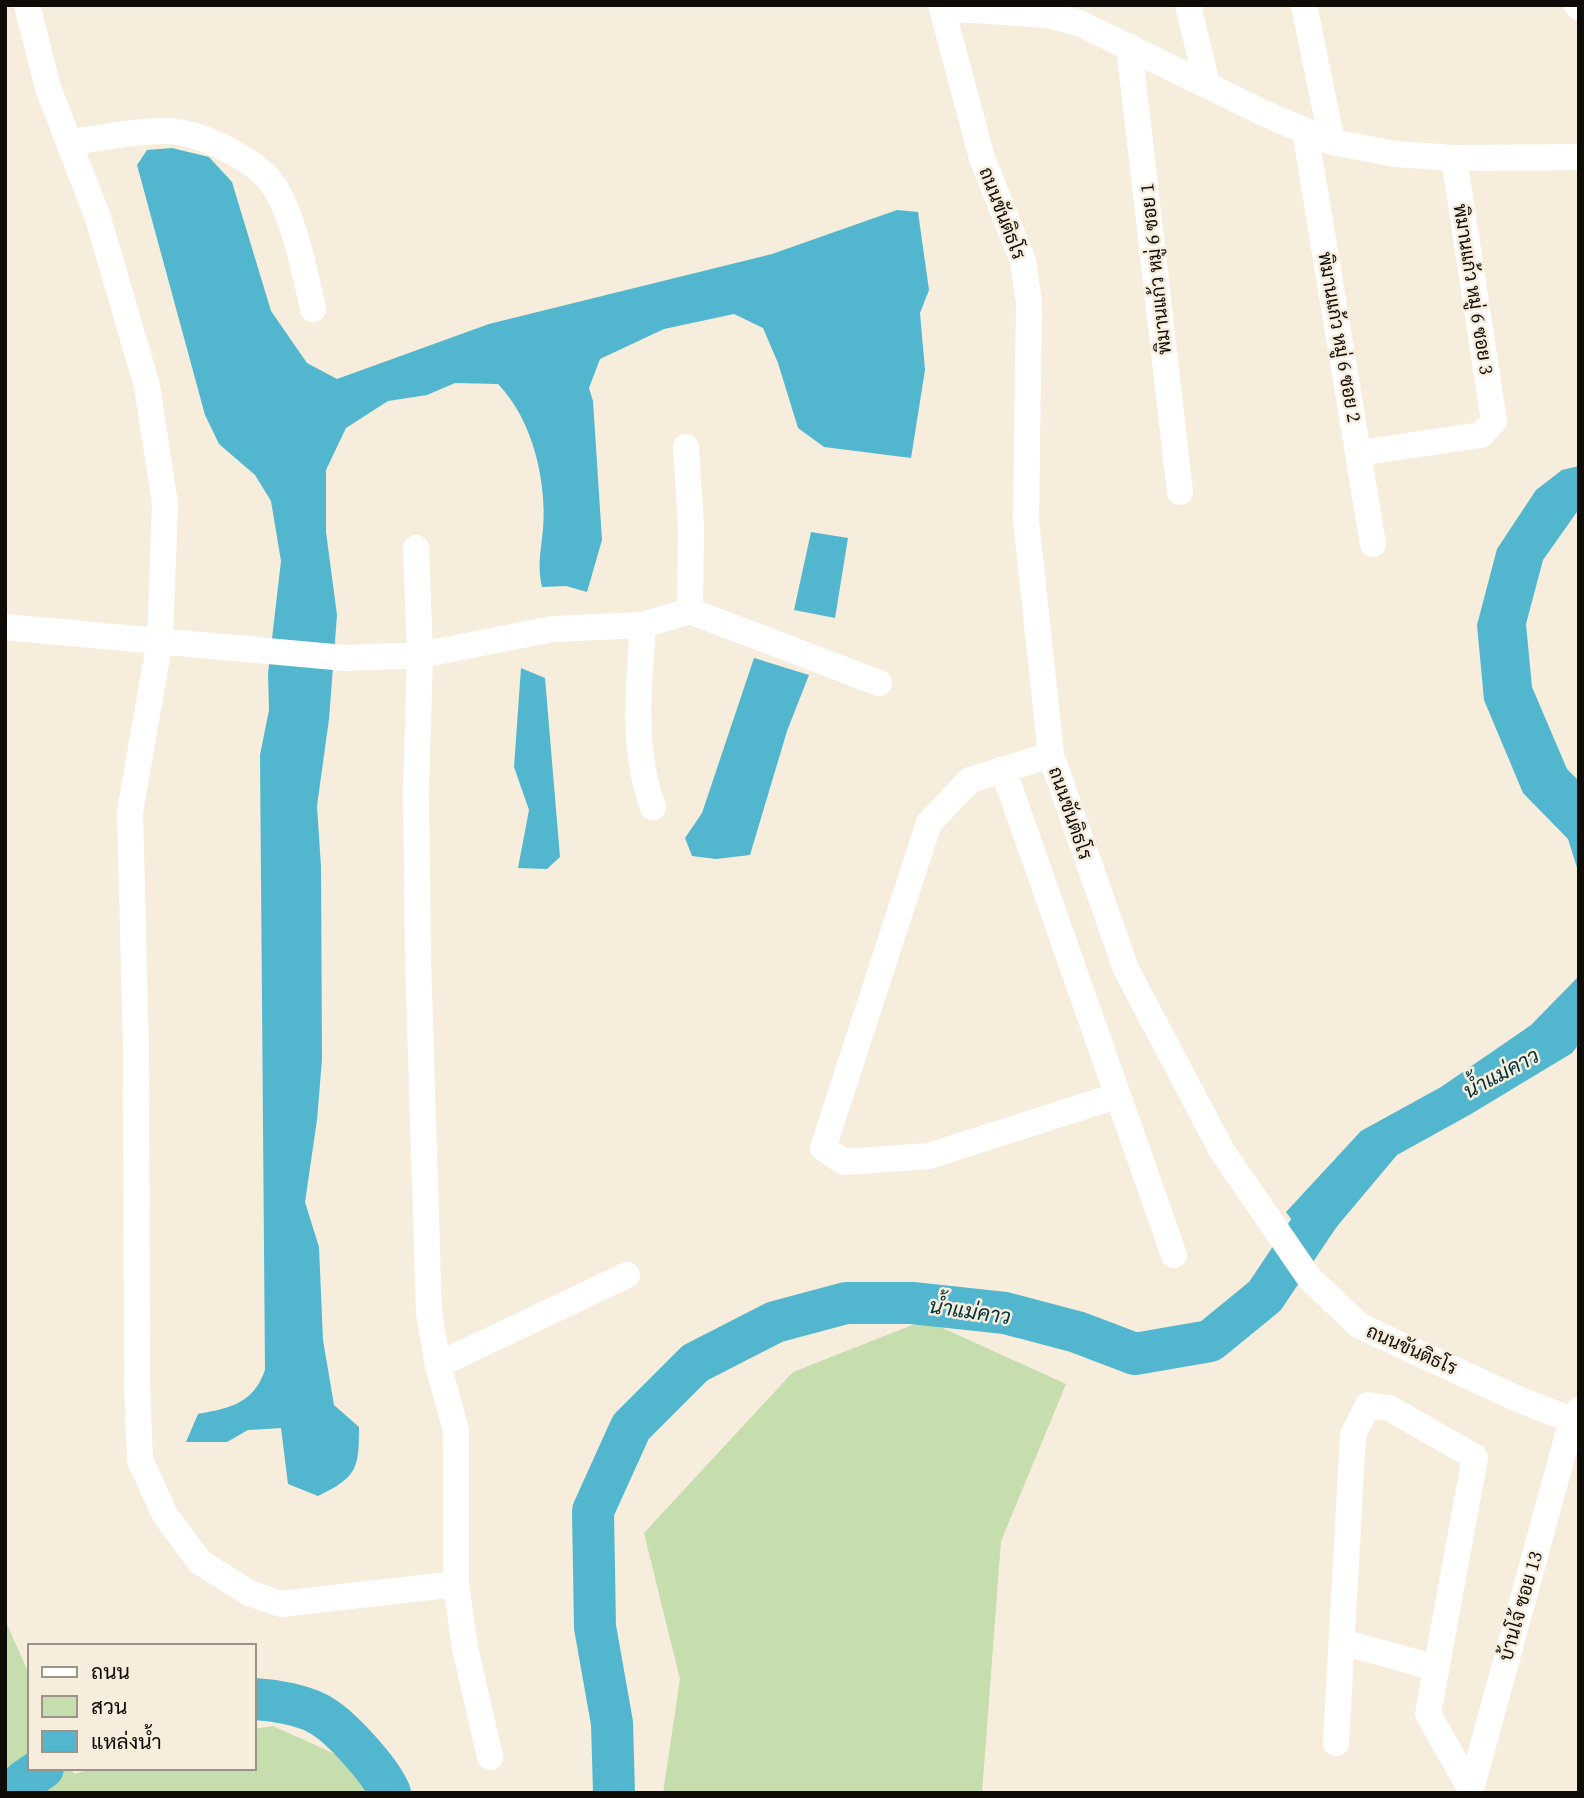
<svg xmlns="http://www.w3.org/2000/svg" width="1584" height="1798" viewBox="0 0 1584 1798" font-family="'Source Serif 4',Sarabun,serif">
<rect width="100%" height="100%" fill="#f6eddd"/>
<path fill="#c6ddad" d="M925 1320 1066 1384 1001 1541 982 1793H663L680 1679 644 1533 793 1372Z
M5 1620 30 1676V1768H71L74 1774 96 1768H254V1729L273 1726 355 1763 371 1793H5Z"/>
<path fill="#52b7ce" d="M172 148 209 157 232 182 271 311 307 363 337 379 489 324 772 254 897 210 918 212 929 290 920 313 925 370 911 458 824 447 798 428 778 363 763 328 734 314 664 329 600 359 589 388 593 401 602 540 587 592 566 586 542 587C537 565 541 551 543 529 547 480 532 419 498 384L455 383 427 395 388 401 346 428 326 470V532L337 615 329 719 317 806 321 867 322 1059 317 1120 305 1202 319 1247 323 1340 334 1405 359 1427C359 1469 357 1477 318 1496L288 1484 281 1428 248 1430 227 1442H186L198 1414C230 1408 253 1404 265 1370L260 755 269 710 268 673 281 561 271 501 255 475 219 444 205 415 137 165 147 150Z
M1579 466V509L1543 560 1526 624 1532 687 1567 769 1579 781V874L1568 839 1523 793 1484 700 1477 625 1497 549 1536 490 1562 470Z
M811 532 848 538 835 618 794 610Z
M754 658 809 675 787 731 750 855 716 859 692 856 685 838 702 813Z
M521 668 545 678 560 857 547 869 518 868 529 810 514 767Z
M1579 971V1044L1572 1053 1471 1114 1397 1155 1318 1249 1304 1237 1286 1212 1361 1131 1441 1087 1531 1025 1578 977Z"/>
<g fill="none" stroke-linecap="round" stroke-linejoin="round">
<path stroke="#52b7ce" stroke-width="42" d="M254 1699C274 1700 305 1705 322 1716 342 1728 381 1771 390 1793
M18 1793 24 1781 43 1768
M614 1793 612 1723 595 1627 593 1511 631 1427 695 1363 775 1322 846 1303H912L1005 1313 1077 1332 1135 1354 1210 1341 1265 1296 1336 1190"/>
<path stroke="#fff" stroke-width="26" d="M27 5 48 88 98 218 147 386 165 504 160 640 130 812 136 1048 137 1388 140 1460 165 1515 200 1562 249 1593 281 1604 456 1584
M941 5 982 158 1023 261 1029 302 1026 520 1051 755 1126 969 1222 1151 1310 1279 1360 1326 1520 1400 1572 1420
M1188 5 1207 84
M1304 5 1332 142
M1577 5 1579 7
M943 8 1047 15 1077 22 1268 115 1332 142 1395 154 1454 158 1579 157
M1129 46 1180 492
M1305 131 1373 544
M69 142C100 139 134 130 166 131 198 131 256 159 274 186 294 218 305 272 313 309
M686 447 691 526 690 611
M1359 453 1481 435 1494 421 1454 158
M416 548 420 655 416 791 418 959 429 1313 438 1365 456 1430V1584L465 1648 490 1757
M643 625C639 688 631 747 653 807
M5 627 345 658 420 655 553 629 643 625 690 611 879 683
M1051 755 970 780 929 823 823 1148 844 1162 929 1156 1116 1096
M1003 769 1174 1255
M438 1365 627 1275
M1342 1642 1436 1668
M1336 1743 1353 1435 1368 1405 1389 1408 1475 1457 1428 1714 1470 1788
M1470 1793 1572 1420 1579 1410"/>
</g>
<g text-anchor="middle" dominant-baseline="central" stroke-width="5" stroke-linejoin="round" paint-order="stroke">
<g font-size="19" fill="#0f0c07" stroke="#f6eddd">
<text transform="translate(1003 213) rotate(69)">ถนนขันติธโร</text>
<text transform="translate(1155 269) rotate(-96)">พิมานแก้ว หมู่ 6 ซอย 1</text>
<text transform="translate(1474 289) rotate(81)">พิมานแก้ว หมู่ 6 ซอย 3</text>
<text transform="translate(1340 337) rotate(80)">พิมานแก้ว หมู่ 6 ซอย 2</text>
<text transform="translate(1071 813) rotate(71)">ถนนขันติธโร</text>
<text transform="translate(1412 1349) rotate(24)">ถนนขันติธโร</text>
<text transform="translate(1520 1606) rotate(-74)">บ้านโจ้ ซอย 13</text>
</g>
<g font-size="21" font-style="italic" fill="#00313b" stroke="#f6eddd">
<text transform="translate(1501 1073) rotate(-28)">น้ำแม่คาว</text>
<text transform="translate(970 1311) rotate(8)">น้ำแม่คาว</text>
</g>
</g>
<rect width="1584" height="1798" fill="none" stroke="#0f0c07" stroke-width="14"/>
<rect x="28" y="1644" width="228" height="126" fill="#f6eddd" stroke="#9a9387" stroke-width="2"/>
<rect x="42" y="1667" width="35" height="10" fill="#ffffff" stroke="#9a9387" stroke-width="2"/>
<text x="91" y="1679" font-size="21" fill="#0f0c07">ถนน</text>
<rect x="42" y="1696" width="35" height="21" fill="#c6ddad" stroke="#9a9387" stroke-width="2"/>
<text x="91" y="1714" font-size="21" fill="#0f0c07">สวน</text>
<rect x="42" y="1731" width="35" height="21" fill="#52b7ce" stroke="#9a9387" stroke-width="2"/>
<text x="91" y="1749" font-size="21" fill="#0f0c07">แหล่งน้ำ</text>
</svg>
